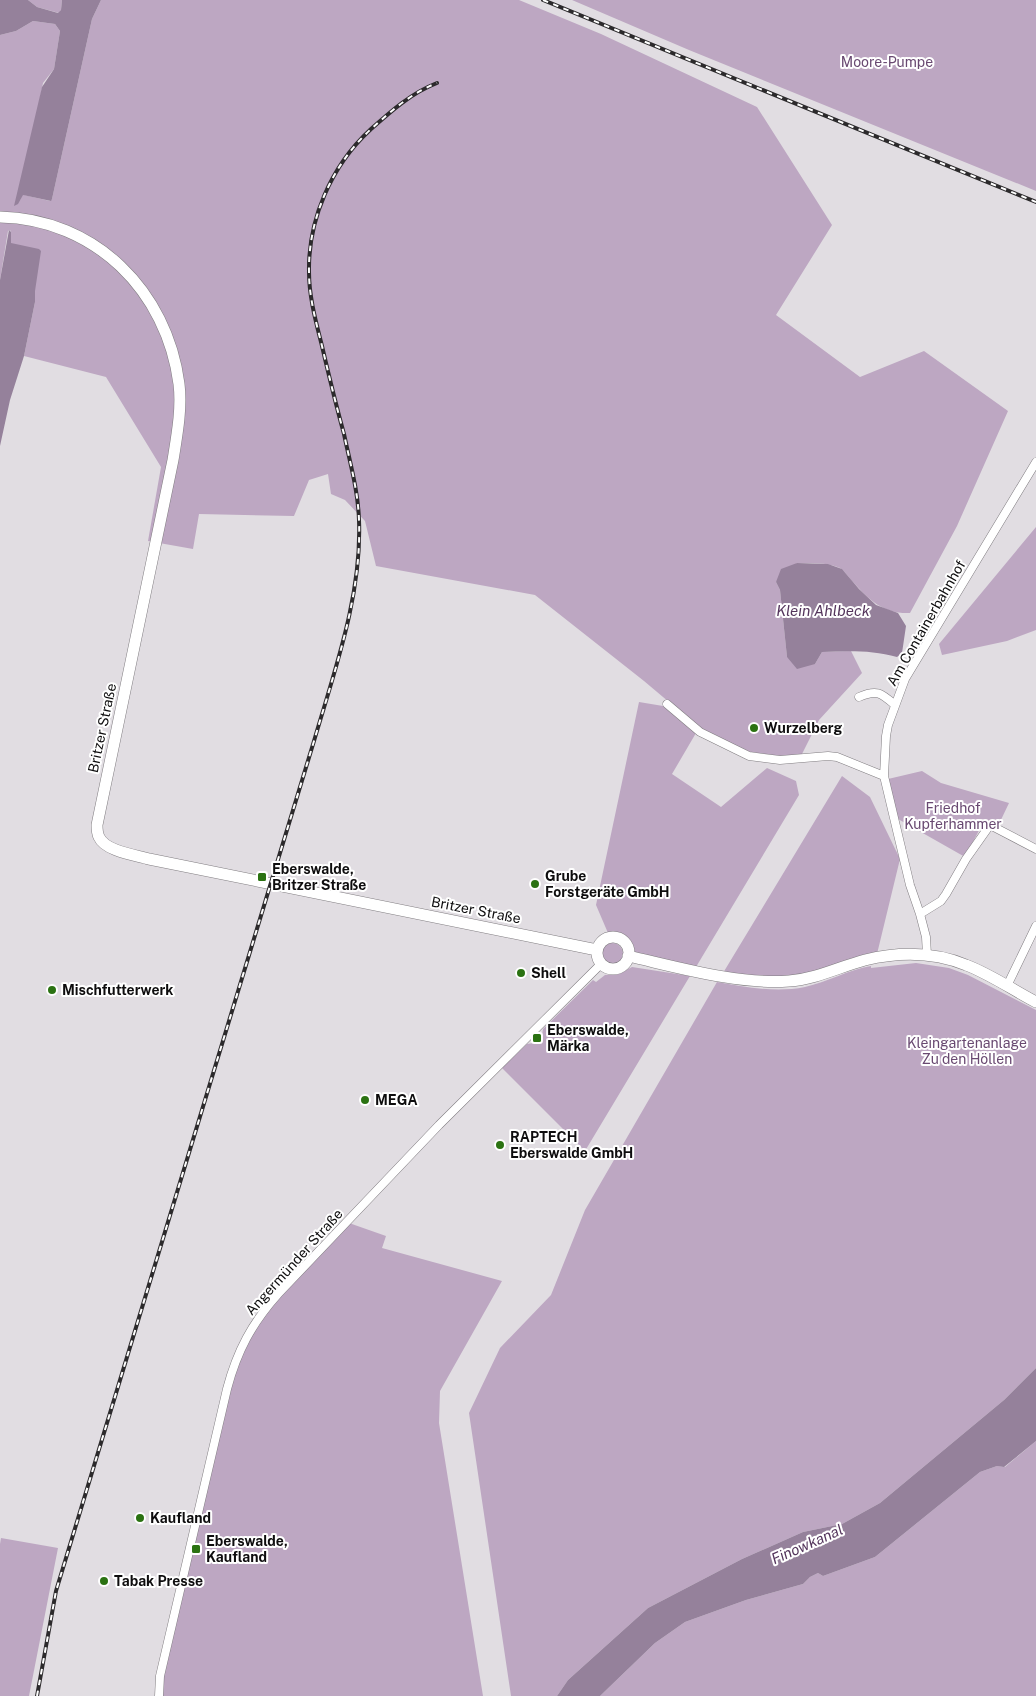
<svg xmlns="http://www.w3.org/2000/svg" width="1036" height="1696" viewBox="0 0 1036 1696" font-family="'Public Sans',sans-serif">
<rect width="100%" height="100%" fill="#e1dde2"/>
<path fill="#bda7c2" d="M28 0H62L61 10 59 13 37 7Z
M101 0H519L601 34 757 107 832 225 776 315 860 377 924 351 1008 411 957 526 910 613C884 614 870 601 853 582 849 578 845 571 840 568 826 562 811 563 797 563L776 582 780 590 787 657 815 664 822 652 851 651 862 673 819 720 801 756H779L751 752 725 742 701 729 644 681 535 595 376 566 365 521 345 500 331 494 328 474 309 480 294 516 199 514 193 549 148 541 161 467 106 377 24 356 35 302V291L10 249 11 232 10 230 8 231 0 280V35L16 31 33 21 55 24 60 31 54 69 43 83 20 200 25 186 24 195 50 201 52 199 92 19Z
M572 0H1036V191L689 50Z
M1036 527V630L1007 641 942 655 939 644Z
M639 702 663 706 696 733 672 774 721 807 767 768 796 781 799 795 696 967 635 952 622 938 608 933 596 905Z
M922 771 941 783 1009 803 999 824 985 819 965 857 898 819 888 779Z
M842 776 870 797 900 859 877 954 818 973 785 978 723 973Z
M601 954a11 11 0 1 1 22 0a11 11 0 1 1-22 0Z
M916 963 949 968 968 975 1036 1010V1368L1004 1400 880 1503 842 1524 803 1532 742 1559 648 1608 568 1680 557 1696H511L469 1413 500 1348 551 1295 585 1210 717 982C745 987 776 993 805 987 827 982 848 970 871 966V968Z
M632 967 690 976 585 1151 502 1068 527 1044 534 1043 542 1036 543 1029 593 980 596 982 605 975 619 974Z
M349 1223 386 1236 382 1248 502 1281 440 1391 439 1423 483 1696H159L232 1372 263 1311Z
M1036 1441V1696H600L655 1643 685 1622 746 1600 803 1584 810 1577 818 1573 823 1576 875 1557 980 1472 997 1466 1005 1467Z
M1 1538 58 1548 29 1696H0V1544Z"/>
<path fill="#95819b" d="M0 0H28L37 7 58 13 61 10 62 0H101L92 19 52 199 51 201 23 195 18 204 14 206 42 87 54 69 60 31 55 24 33 21 16 31 0 35Z
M9 230 11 232V243L39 249 41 251 35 291V302L24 356 10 400 0 446V280Z
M797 563 828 564 842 569 859 589 876 605 898 613 906 626 902 653 897 657C872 650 848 651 822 652L815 664 797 669 787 657 780 590 776 582 781 569Z
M1036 1368V1441L1004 1467 997 1466 980 1472 875 1557 823 1576 818 1573 810 1577 803 1584 746 1600 685 1622 655 1643 600 1696H557L568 1680 648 1608 742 1559 803 1532 842 1524 880 1503 1004 1400Z"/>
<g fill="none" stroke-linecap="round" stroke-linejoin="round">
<defs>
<path id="minor" d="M859 697C877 689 881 693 895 705
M667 704 700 732 749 756 780 760 828 756 837 757 884 776
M920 914 941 901 946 894 966 859 990 825 1036 849
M927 955 926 937 920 914 910 885 884 776 886 736 888 725 905 679 1036 462
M1007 986 1036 926
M159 1696 160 1676 227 1389C237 1351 252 1323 278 1294L439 1125 601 964"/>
<path id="secondary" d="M0 217C95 219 167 291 179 384 182 408 177 435 173 460L97 825C97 829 97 833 99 837 105 851 135 855 149 859L597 950
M597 953a16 16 0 1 1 32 0a16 16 0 1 1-32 0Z
M628 956C677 967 739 985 789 981 816 979 839 967 865 960 898 952 934 952 966 965 990 974 1013 990 1036 1002"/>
</defs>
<use href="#minor" stroke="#807d81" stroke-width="9"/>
<use href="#secondary" stroke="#807d81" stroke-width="12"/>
<use href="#minor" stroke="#fff" stroke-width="8"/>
<use href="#secondary" stroke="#fff" stroke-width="11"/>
<defs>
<path id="rail" d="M543 0 1036 202
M37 1696 56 1591 314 741C335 669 362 595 359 520 358 490 350 463 344 434 336 405 329 376 322 346 316 322 309 297 309 272 308 220 331 166 370 130 390 112 411 93 437 83"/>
</defs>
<use href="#rail" stroke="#2c2a2c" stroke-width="4"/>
<use href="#rail" stroke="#fff" stroke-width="2" stroke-dasharray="5.5" stroke-linecap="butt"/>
</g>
<g fill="#2b7212" stroke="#fff" stroke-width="2">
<circle cx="754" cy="728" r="5"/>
<rect x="257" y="872" width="10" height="10" rx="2.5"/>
<circle cx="535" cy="884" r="5"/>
<circle cx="521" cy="973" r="5"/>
<circle cx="52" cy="990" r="5"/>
<rect x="532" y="1033" width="10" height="10" rx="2.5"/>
<circle cx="365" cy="1100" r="5"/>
<circle cx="500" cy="1145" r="5"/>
<circle cx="140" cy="1518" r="5"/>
<rect x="191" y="1544" width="10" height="10" rx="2.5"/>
<circle cx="104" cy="1581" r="5"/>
</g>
<g text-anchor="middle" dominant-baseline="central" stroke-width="4" stroke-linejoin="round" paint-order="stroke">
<g font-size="14" fill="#694971" stroke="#fff">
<text x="887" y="62">Moore-Pumpe</text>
<text x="953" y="808">Friedhof<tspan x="953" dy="16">Kupferhammer</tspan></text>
<text x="967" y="1043">Kleingartenanlage<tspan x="967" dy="16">Zu den Höllen</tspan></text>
</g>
<g font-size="14" fill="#0e0d0e" stroke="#fff">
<text transform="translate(926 623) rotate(-60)">Am Containerbahnhof</text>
<text transform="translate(102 728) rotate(-78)">Britzer Straße</text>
<text transform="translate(476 910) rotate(11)">Britzer Straße</text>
<text transform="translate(294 1262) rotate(-48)">Angermünder Straße</text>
</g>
<g font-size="14" font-weight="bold" fill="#0e0d0e" stroke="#fff" text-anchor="start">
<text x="764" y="728">Wurzelberg</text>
<text x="272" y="869">Eberswalde,<tspan x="272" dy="16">Britzer Straße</tspan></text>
<text x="545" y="876">Grube<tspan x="545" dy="16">Forstgeräte GmbH</tspan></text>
<text x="531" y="973">Shell</text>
<text x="62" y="990">Mischfutterwerk</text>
<text x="547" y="1030">Eberswalde,<tspan x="547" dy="16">Märka</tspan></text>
<text x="375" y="1100">MEGA</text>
<text x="510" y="1137">RAPTECH<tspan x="510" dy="16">Eberswalde GmbH</tspan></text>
<text x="150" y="1518">Kaufland</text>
<text x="206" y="1541">Eberswalde,<tspan x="206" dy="16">Kaufland</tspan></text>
<text x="114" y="1581">Tabak Presse</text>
</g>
<g font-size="15" font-style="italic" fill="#55365d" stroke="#fff">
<text x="823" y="610">Klein Ahlbeck</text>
<text transform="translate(807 1544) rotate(-24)">Finowkanal</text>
</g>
</g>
</svg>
